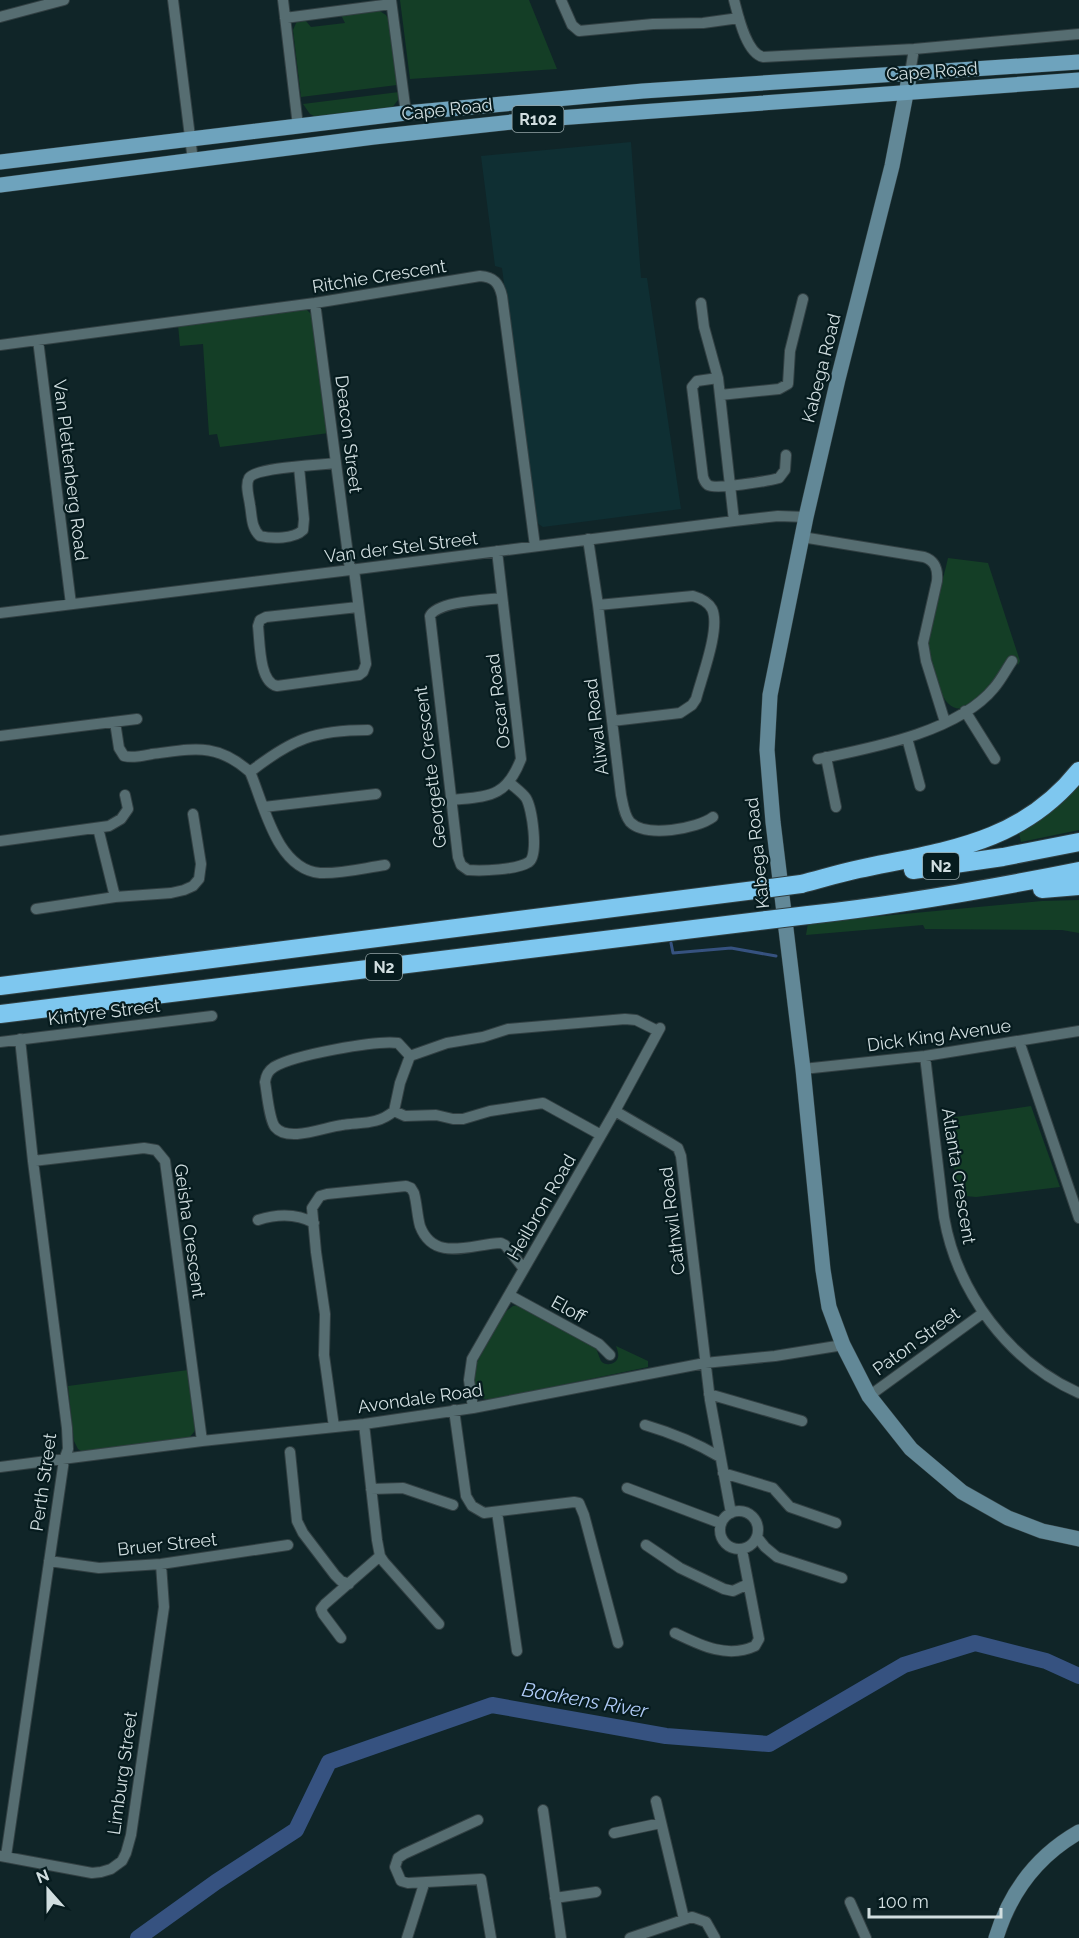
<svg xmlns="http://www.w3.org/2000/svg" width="1079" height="1938" viewBox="0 0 1079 1938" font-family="Raleway,sans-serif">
<rect width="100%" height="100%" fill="#102528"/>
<path fill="#0f2f33" d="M631 142 641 278H647L681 509 543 527 534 521 502 268 495 266 481 156Z"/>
<path fill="#143e26" d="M400 0H529L557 69 410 79Z
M378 10 386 15 389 20 397 85 301 97 293 30 297 21 305 20 311 27 345 23 341 15Z
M399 92 398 100 391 109 318 118 310 114 303 104Z
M306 309 312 315 329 433 220 447 217 434 209 435 203 344 180 346 178 325Z
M948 558 988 563 1020 661 1018 665 1013 656C996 679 958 741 939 687 934 673 927 658 928 643 931 615 942 586 948 558Z
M1079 786V830L1021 842 1018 828 1049 811Z
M1079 900V933L1062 930 925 929 923 925 806 935 808 923 1042 901Z
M1031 1106 1060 1187 976 1197 965 1196 964 1188 957 1190 948 1118Z
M519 1305 595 1346C597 1350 599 1357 601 1361 606 1367 617 1364 618 1357 619 1354 617 1349 616 1346L648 1361V1367L489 1400 479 1397 473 1385 477 1362 505 1312 513 1306Z
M188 1370 195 1428 194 1432 188 1439 83 1452 78 1449 74 1441 68 1386Z"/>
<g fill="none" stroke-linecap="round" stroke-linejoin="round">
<path stroke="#365280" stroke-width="3" d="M671 943 673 953 731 948 776 956"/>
<path stroke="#365280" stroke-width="16" d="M138 1938 216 1882 296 1830 329 1762 492 1705 666 1736 769 1744 904 1665 975 1643 1046 1661 1079 1676"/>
<defs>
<path id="street" d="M173 0 193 161
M283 0 298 126
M391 0 406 113
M561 0 572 25 579 31 653 24 703 23 739 18
M734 0C738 15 746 53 763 57L914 49 1079 34
M0 17 64 0
M285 18 391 4
M910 73 914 49
M315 303 350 570
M701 303 704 327 718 378 734 521
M38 340 71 604
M0 345 315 303 480 276C494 277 499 283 502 296L535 546
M718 378 697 381 692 387 703 477C704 480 705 483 708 485 715 490 768 481 779 478L785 470 786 455
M720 395 779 389 788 384 790 351 803 299
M299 467 304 519 303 530C294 539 272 539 260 536 251 528 252 516 250 505 249 497 245 485 249 478 256 467 321 465 336 463
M802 537 924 557C936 561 938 570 937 581L923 643 926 661 945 722
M588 539 598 605 621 795C623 804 624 815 630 822 646 838 697 829 713 817
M354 570 366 664 363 672 359 675 277 686C259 682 260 643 258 626L260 620 266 617 358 607
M502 598C485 600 438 601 430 616L458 857 461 865 468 870C482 871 517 870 529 862 539 855 532 808 526 798 522 792 514 787 509 782
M598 605 693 596C700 598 708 602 712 609 721 628 701 679 696 699L692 705 680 713 612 721
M0 613 350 570 734 521 778 516 806 517
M965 711 995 759
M115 722 119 748 124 756C133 758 142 756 152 754 194 749 216 742 250 772 264 804 276 869 320 873 341 874 364 868 385 865
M0 736 137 719
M907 738 920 786
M826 757 836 807
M818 759C871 748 958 732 994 688 1001 680 1006 670 1012 661
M250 772C292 739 315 730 368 730
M452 800C489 796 506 798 521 759L497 551
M264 807 376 794
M98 828 115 897
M0 841 109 826 121 819 128 809 125 795
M36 909 115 897 171 893 184 890 193 886 199 879 201 864 193 814
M1019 1041 1079 1218
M0 1042 212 1016
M410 1056 398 1043C376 1040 294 1055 274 1067 268 1071 266 1075 265 1082 267 1093 269 1119 275 1127 288 1143 325 1127 342 1125 361 1122 378 1125 394 1111L400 1083 410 1056 447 1043 483 1037 508 1029 625 1019 636 1020 658 1031
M925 1056 944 1217C957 1292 1009 1362 1079 1393
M803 1069 925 1056 1079 1031
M394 1111 405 1116 436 1115 453 1119H463L490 1111 543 1103 601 1135
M615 1111 670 1143 678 1148 681 1156 710 1400 731 1513
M33 1161 144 1148 156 1150 165 1161 202 1441
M258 1220C277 1214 296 1213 314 1223
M509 1295 599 1344 610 1355
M709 1394 802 1421
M869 1396 983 1313
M473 1408 469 1380 472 1359 615 1111 660 1028
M454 1410 466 1496 472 1506 484 1513 574 1502 579 1503 584 1515 618 1643
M364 1424 377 1540 380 1556 384 1562 439 1624
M645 1425C672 1433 695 1442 720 1457
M334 1427 324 1355 325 1314 316 1252 312 1208 320 1196 327 1194 406 1186 411 1188 414 1193C417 1204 417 1215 420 1226 434 1263 471 1244 501 1243L505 1245 524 1269
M290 1452 297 1521 303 1533 335 1575 341 1581 349 1584
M0 1467 202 1441 364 1424 473 1408 705 1363 775 1356 843 1345
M723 1473 773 1488 790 1507 836 1523
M627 1488 720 1523
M371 1489 403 1488 453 1505
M720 1530a19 19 0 1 1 38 0a19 19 0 1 1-38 0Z
M497 1512 517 1651
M757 1537 765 1547 777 1557 842 1578
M646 1545 680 1568 724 1589 733 1591 748 1584
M49 1561 99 1568 161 1564 288 1545
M675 1633C700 1645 727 1659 755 1646L759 1639 742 1550
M341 1638 323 1614 321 1609 325 1604 380 1556
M656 1801 684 1919
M543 1810 561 1938
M478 1820 404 1854 398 1858 395 1867 401 1881 408 1883 481 1879 491 1938
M614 1833 661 1823
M0 1856 92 1873 101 1872 111 1869 122 1861 126 1853 131 1835 164 1607 161 1564
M6 1856 64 1460 68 1449 67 1428 33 1161 20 1039
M555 1898 596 1892
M850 1902 866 1938
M407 1938 424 1884
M630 1938 692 1917 706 1922 715 1938"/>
<path id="secondary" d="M910 73 892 166 838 379 806 517 770 695 767 750 773 822 803 1069 823 1270 829 1307 843 1345 869 1396 911 1449 962 1492 1008 1518 1042 1531 1079 1539
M996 1938C1010 1892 1037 1856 1079 1832"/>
<path id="primary" d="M0 162 406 113 643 91 1079 62
M0 185 374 137 530 120 1079 80"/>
<path id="highway" d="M913 870 1003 857 1079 842
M801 884C821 879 840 873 859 869 944 851 1021 844 1079 771
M1042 889 1079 886
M808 915C899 905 989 889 1079 871
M0 986 763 889
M0 1014 767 920"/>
</defs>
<use href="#street" stroke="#324043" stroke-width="12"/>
<use href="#secondary" stroke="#324043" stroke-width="16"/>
<use href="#primary" stroke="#324043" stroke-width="16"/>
<use href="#highway" stroke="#324043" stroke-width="20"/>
<use href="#street" stroke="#566d71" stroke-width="10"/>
<use href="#secondary" stroke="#628897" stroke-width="15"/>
<use href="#primary" stroke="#6ea3bd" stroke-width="15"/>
<use href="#highway" stroke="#7ec7ef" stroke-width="18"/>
<defs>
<path id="highway-bridge" d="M763 889 801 884
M767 920 808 915"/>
</defs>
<use href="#highway-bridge" stroke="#324043" stroke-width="20" stroke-linecap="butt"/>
<use href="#highway-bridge" stroke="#7ec7ef" stroke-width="18"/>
</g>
<g text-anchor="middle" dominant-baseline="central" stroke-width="4.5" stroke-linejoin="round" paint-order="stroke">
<g fill="#061b1e" stroke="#94a4a6" stroke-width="1.5">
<rect x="512.5" y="106" width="51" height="26" rx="4.5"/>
<rect x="923" y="853" width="36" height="26" rx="4.5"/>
<rect x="366" y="954" width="36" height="26" rx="4.5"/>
</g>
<g font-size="16" font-weight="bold" fill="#d1dee0">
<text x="538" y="119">R102</text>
<text x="941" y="866">N2</text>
<text x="384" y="967">N2</text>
</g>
<g font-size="18" fill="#d1dee0" stroke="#061b1e">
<text transform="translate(932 71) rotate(-4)">Cape Road</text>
<text transform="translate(447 109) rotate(-6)">Cape Road</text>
<text transform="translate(379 276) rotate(-9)">Ritchie Crescent</text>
<text transform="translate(821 368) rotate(-76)">Kabega Road</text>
<text transform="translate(349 434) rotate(83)">Deacon Street</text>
<text transform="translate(71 470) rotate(83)">Van Plettenberg Road</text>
<text transform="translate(401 547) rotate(-7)">Van der Stel Street</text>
<text transform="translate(498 701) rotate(-97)">Oscar Road</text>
<text transform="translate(596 727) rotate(-97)">Aliwal Road</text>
<text transform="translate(430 767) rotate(-97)">Georgette Crescent</text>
<text transform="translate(757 853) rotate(-96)">Kabega Road</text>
<text transform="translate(104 1012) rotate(-7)">Kintyre Street</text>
<text transform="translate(939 1035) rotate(-8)">Dick King Avenue</text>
<text transform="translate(959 1176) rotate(81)">Atlanta Crescent</text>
<text transform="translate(541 1207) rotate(-60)">Heilbron Road</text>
<text transform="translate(672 1221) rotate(-97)">Cathwil Road</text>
<text transform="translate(190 1231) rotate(82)">Geisha Crescent</text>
<text transform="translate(569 1309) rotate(29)">Eloff</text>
<text transform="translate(916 1341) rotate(-36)">Paton Street</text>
<text transform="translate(420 1398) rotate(-8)">Avondale Road</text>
<text transform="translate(43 1482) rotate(-82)">Perth Street</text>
<text transform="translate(167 1544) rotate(-6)">Bruer Street</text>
<text transform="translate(122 1773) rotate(-82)">Limburg Street</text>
</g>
<g font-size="20" font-style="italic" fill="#b0cbf7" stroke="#061b1e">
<text transform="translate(585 1700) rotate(10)">Baakens River</text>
</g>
</g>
<g transform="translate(48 1890) rotate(339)" stroke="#061b1e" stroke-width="4.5" paint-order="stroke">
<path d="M0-4.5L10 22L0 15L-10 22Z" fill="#d1dee0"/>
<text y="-9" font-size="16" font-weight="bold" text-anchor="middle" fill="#d1dee0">N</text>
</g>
<path d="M869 1908v9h132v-9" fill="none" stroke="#d1dee0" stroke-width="3"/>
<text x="878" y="1908" font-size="18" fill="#d1dee0" stroke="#061b1e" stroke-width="4.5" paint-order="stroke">100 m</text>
</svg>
